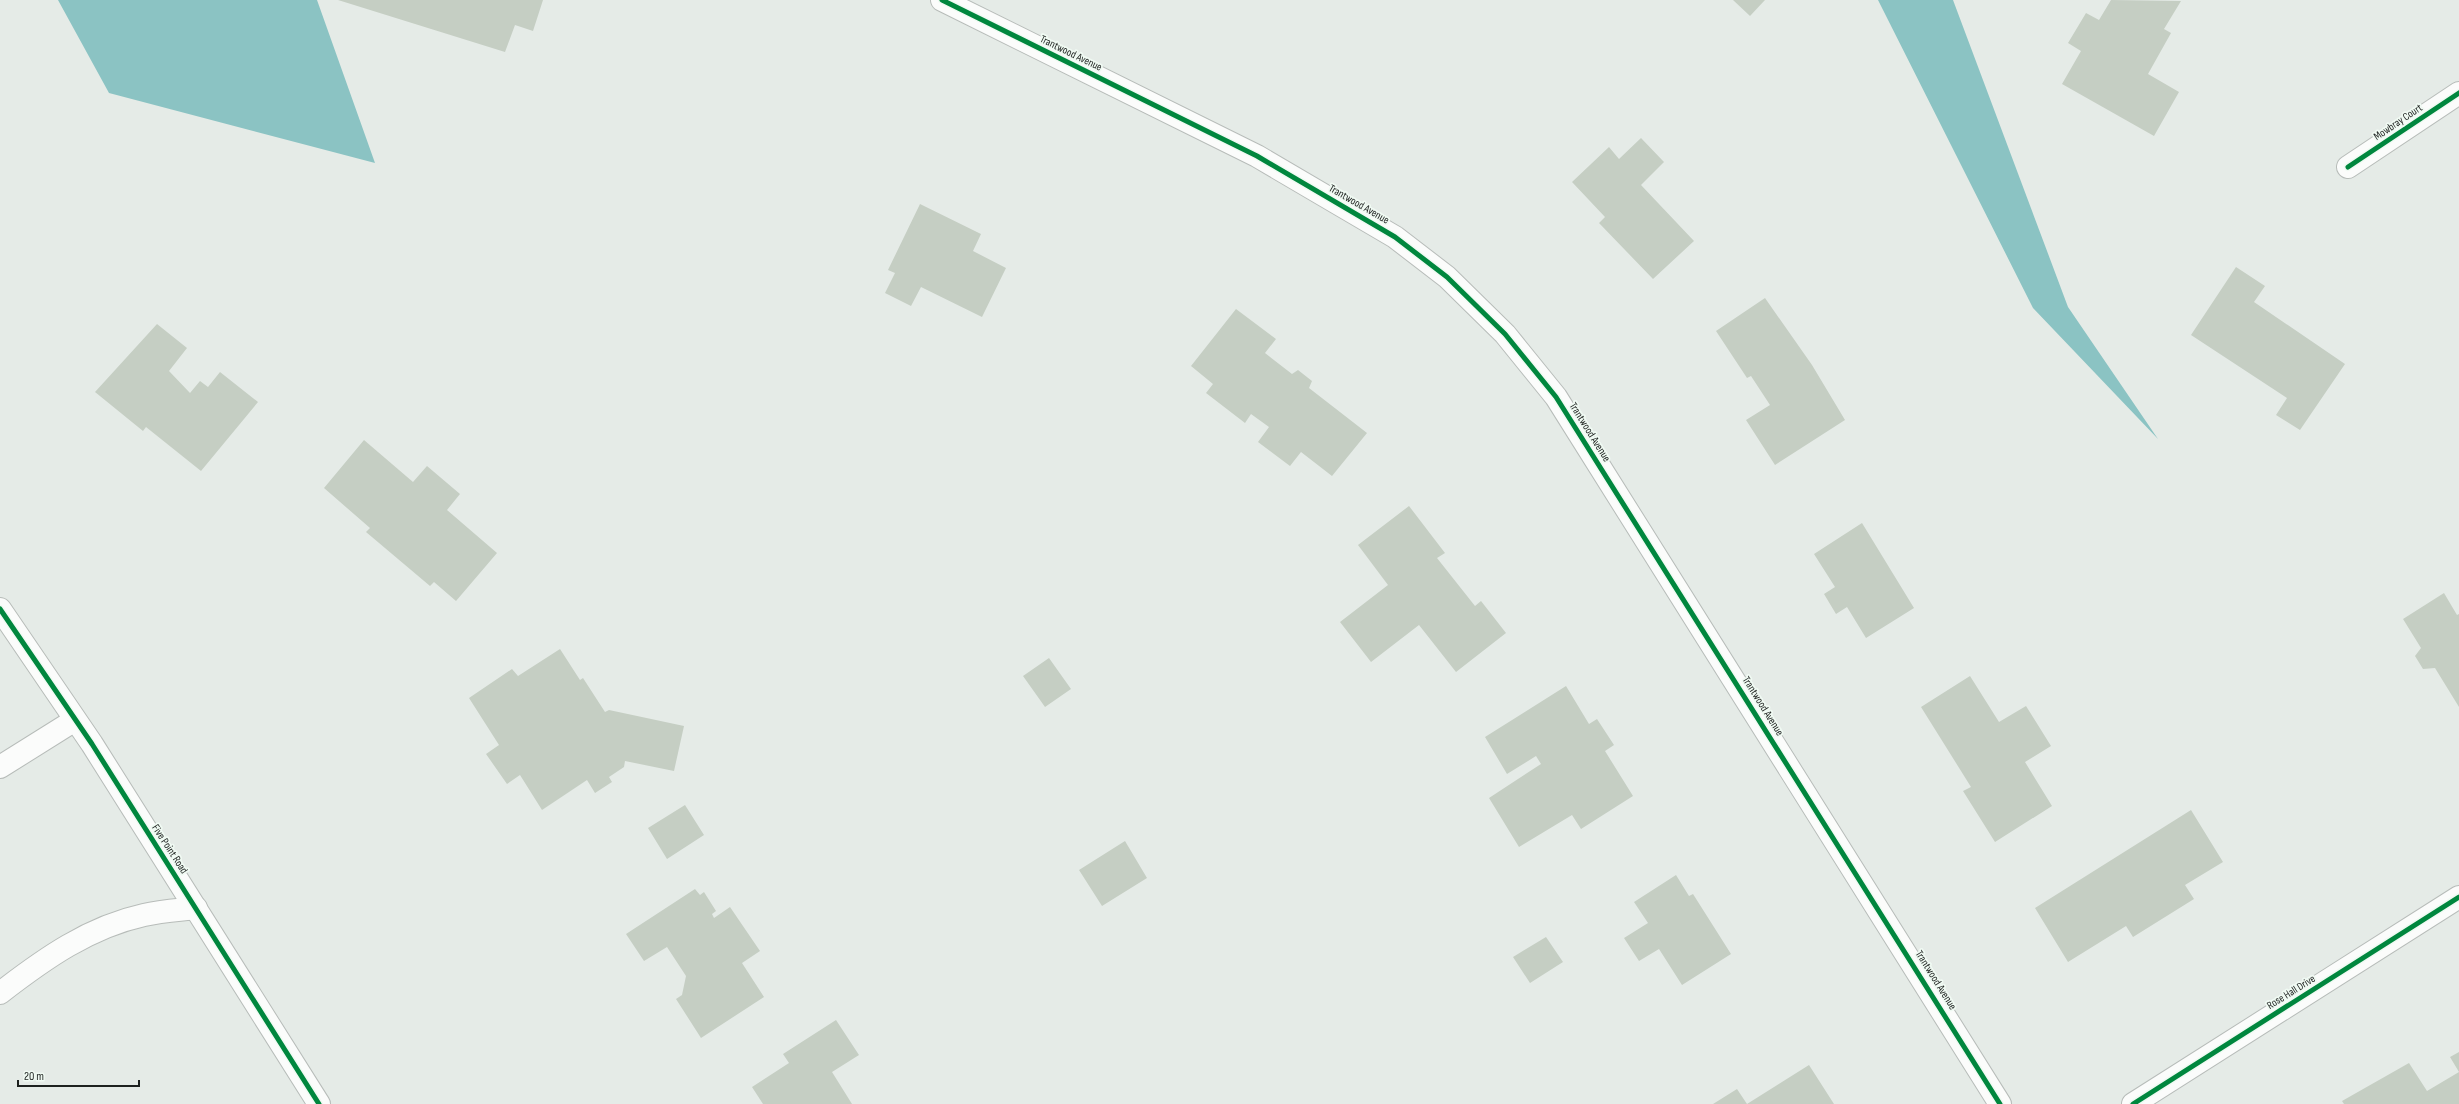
<svg xmlns="http://www.w3.org/2000/svg" width="2459" height="1104" viewBox="0 0 2459 1104" font-family="'Sofia Sans Condensed',sans-serif">
<rect width="100%" height="100%" fill="#e5ebe7"/>
<path fill="#8bc3c3" d="M58 0H317L375 163 109 93Z
M1878 0H1953L2068 307 2158 439 2033 308Z"/>
<path fill="#c5cec3" d="M338 0H543L533 31 515 25 505 52Z
M1733 0H1765L1750 16Z
M2111 0 2181 1 2164 29 2171 33 2148 74 2179 92 2154 136 2062 84 2081 51 2068 43 2086 13 2099 20Z
M1641 138 1664 162 1641 185 1694 241 1653 279 1599 223 1605 217 1572 182 1609 147 1619 159Z
M920 204 981 234 973 251 1006 268 982 317 921 287 911 306 885 293 895 273 888 270Z
M2236 267 2265 286 2254 302 2345 364 2300 430 2276 415 2287 398 2191 335Z
M1765 298 1812 365 1845 420 1775 465 1746 420 1770 405 1751 376 1747 378 1716 331Z
M1236 309 1276 339 1265 353 1292 374 1298 370 1312 381 1309 388 1367 433 1332 476 1301 452 1290 466 1258 442 1269 427 1251 414 1245 423 1206 393 1213 384 1191 366Z
M157 324 187 348 169 371 190 393 200 381 208 387 220 372 258 402 201 471 146 427 143 431 95 392Z
M364 440 413 482 427 466 460 494 447 510 497 553 456 601 434 582 430 586 366 532 370 528 324 488Z
M1409 506 1445 553 1437 558 1475 606 1481 601 1506 633 1456 672 1419 625 1371 662 1340 622 1388 585 1358 545Z
M1862 523 1914 608 1866 638 1847 607 1836 614 1824 594 1835 587 1814 554Z
M2444 593 2457 615 2459 614V707L2435 668 2423 669 2415 656 2421 648 2403 619Z
M560 649 580 680 583 678 605 712 609 710 684 726 674 771 625 761 624 767 609 777 612 782 595 793 587 780 542 810 520 775 507 784 486 754 499 745 469 698 512 669 518 676Z
M1049 658 1071 689 1045 707 1023 676Z
M1970 676 1999 722 2026 706 2051 746 2025 762 2052 806 1995 842 1963 791 1971 787 1921 707Z
M1566 686 1589 724 1597 719 1614 745 1605 751 1633 796 1581 829 1572 815 1519 847 1489 798 1541 764 1536 756 1507 774 1485 737Z
M685 805 704 835 667 859 648 828Z
M2191 810 2223 862 2185 885 2194 899 2133 937 2126 926 2068 962 2035 908Z
M1125 841 1147 878 1102 906 1079 870Z
M1676 875 1689 896 1693 894 1731 954 1682 985 1659 949 1639 961 1624 938 1648 923 1634 902Z
M695 889 700 895 704 892 716 911 712 914 714 918 730 907 760 951 742 963 764 997 701 1038 676 999 682 995 686 976 667 947 644 961 626 934Z
M1546 937 1563 962 1530 983 1513 957Z
M836 1020 859 1055 832 1072 852 1104H763L752 1087 789 1063 783 1054Z
M2459 1052V1072L2450 1057Z
M2409 1063 2427 1091 2459 1072V1104H2344L2342 1101Z
M1809 1065 1834 1104H1747Z
M1737 1089 1747 1104H1713Z"/>
<g fill="none" stroke-linecap="round" stroke-linejoin="round">
<defs>
<path id="lane" d="M0 767 75 720
M0 993C44 959 89 927 144 915 161 911 179 910 196 908"/>
<path id="street" d="M942 0 1257 156 1395 237 1447 277 1505 334 1556 397 2000 1104
M2348 167 2459 93
M0 609 92 744 319 1104
M2133 1104 2459 897"/>
</defs>
<use href="#lane" stroke="#b7bcb9" stroke-width="24"/>
<use href="#street" stroke="#b7bcb9" stroke-width="24"/>
<use href="#lane" stroke="#fbfcfb" stroke-width="22"/>
<use href="#street" stroke="#fbfcfb" stroke-width="22"/>
<defs>
<path id="cycleway" d="M942 0 1257 156 1395 237 1447 277 1505 334 1556 397 2000 1104
M2348 167 2459 93
M0 609 92 744 319 1104
M2133 1104 2459 897"/>
</defs>
<use href="#cycleway" stroke="#f0faf3" stroke-width="8"/>
<use href="#cycleway" stroke="#00873e" stroke-width="5"/>
</g>
<g text-anchor="middle" dominant-baseline="central" stroke-width="3.5" stroke-linejoin="round" paint-order="stroke">
<g font-size="11" fill="#1d211f" stroke="#f0faf3">
<text transform="translate(1071 53) rotate(26)">Trantwood Avenue</text>
<text transform="translate(2398 122) rotate(-34)">Mowbray Court</text>
<text transform="translate(1359 204) rotate(30)">Trantwood Avenue</text>
<text transform="translate(1590 432) rotate(58)">Trantwood Avenue</text>
<text transform="translate(1763 706) rotate(58)">Trantwood Avenue</text>
<text transform="translate(170 849) rotate(57)">Five Point Road</text>
<text transform="translate(1936 980) rotate(58)">Trantwood Avenue</text>
<text transform="translate(2291 992) rotate(-32)">Rose Hall Drive</text>
</g>
</g>
<path d="M18 1080v6h121v-6" fill="none" stroke="#1d211f" stroke-width="2"/>
<text x="24" y="1080" font-size="12" fill="#1d211f" stroke="#f0faf3" stroke-width="3" paint-order="stroke">20 m</text>
</svg>
